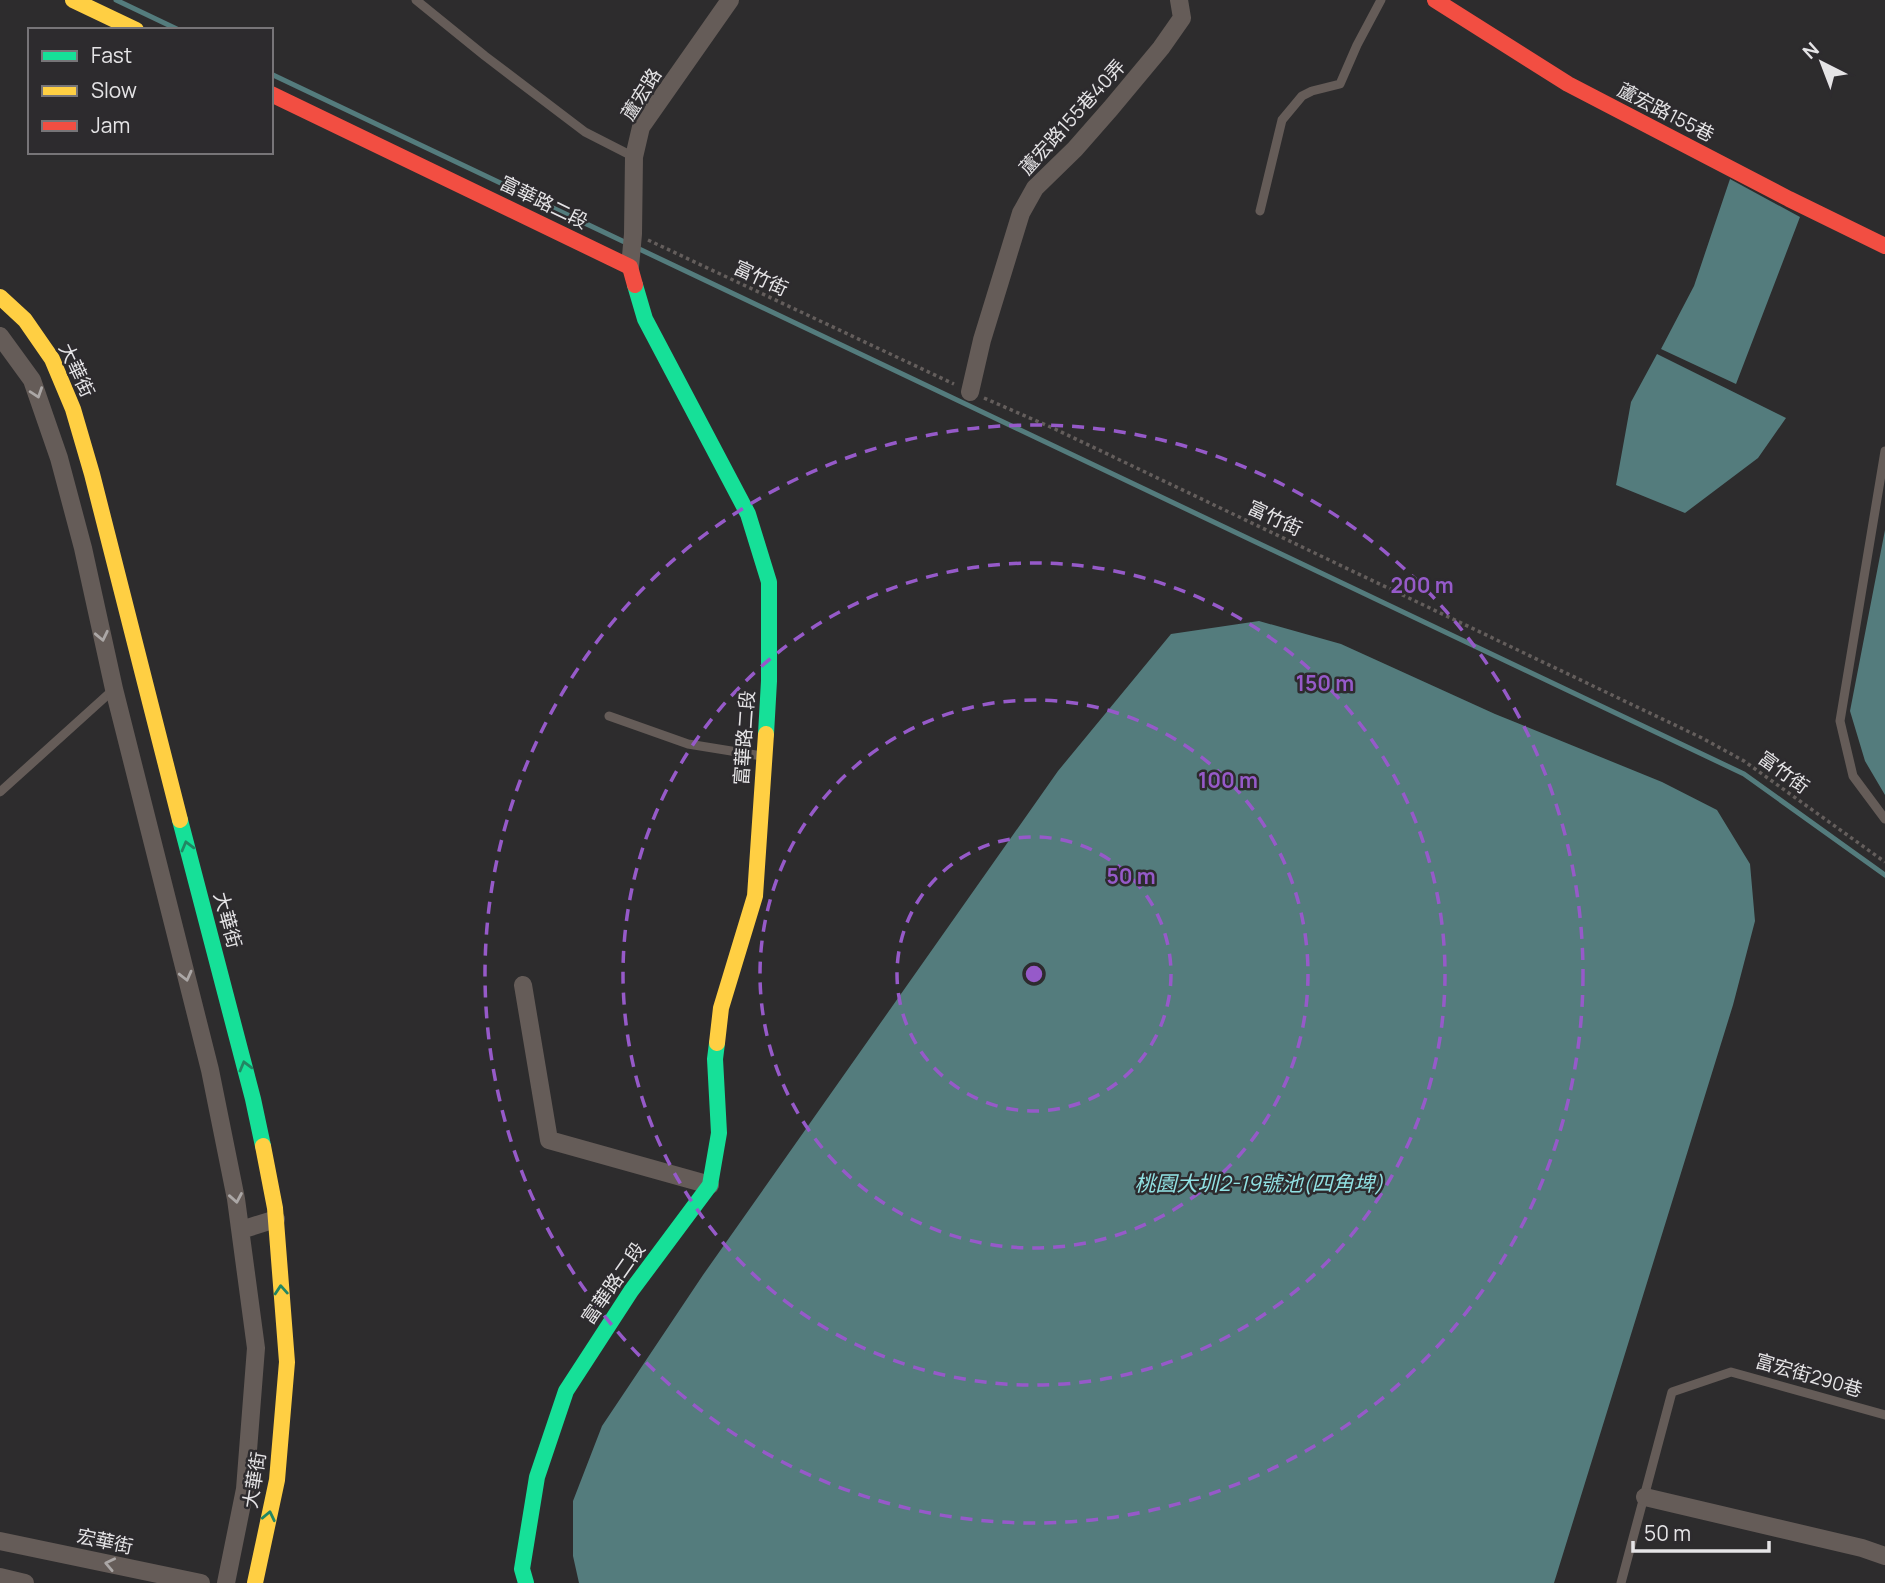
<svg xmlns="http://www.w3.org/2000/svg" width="1885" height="1583" viewBox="0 0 1885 1583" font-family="Manrope,'Noto Sans TC',sans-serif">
<rect width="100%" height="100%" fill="#2d2c2d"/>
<path fill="#547c7d" d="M1730 179 1800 217 1736 384 1661 349 1694 286Z
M1657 354 1786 418 1758 458 1685 513 1616 485 1631 402Z
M1885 530V795L1865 761 1850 711Z
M1259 621 1341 644 1495 714 1662 782 1717 810 1750 864 1755 921 1733 1005 1554 1583H579L573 1556V1501L602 1426 703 1275 1058 771 1171 634Z"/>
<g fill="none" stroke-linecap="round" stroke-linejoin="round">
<path stroke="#547c7d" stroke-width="5" d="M116 0 179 30
M271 74 1744 774 1885 875"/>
<path stroke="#645e5c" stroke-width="3.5" stroke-dasharray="3.5 3.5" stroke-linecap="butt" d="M648 240 954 384
M984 398 1055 429 1702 738 1744 761 1885 862"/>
<path stroke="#655c58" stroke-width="9" d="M416 0 485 56 585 132 634 157
M1260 211 1282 120 1302 96 1312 91 1340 84 1357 45 1381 0
M1885 451 1840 721 1853 776 1885 819
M609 716 688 744 762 756
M0 792 114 689
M1621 1583 1672 1392 1731 1372 1885 1415"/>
<path stroke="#655c58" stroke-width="18" d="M630 267 633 234 634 157 641 127 730 0
M0 336 32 380 59 458 83 548 114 689 210 1070 236 1199 256 1348 245 1489 226 1583
M970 392 982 340 1021 213 1035 188 1075 149 1111 108 1161 48 1182 18 1179 0
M523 985 549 1140 710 1185
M241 1230 276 1219
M1645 1497 1862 1548 1885 1556
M0 1541 201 1583
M0 1577 25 1583"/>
<path stroke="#16e098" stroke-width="16" d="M635 285 645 319 748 514 769 582V681L766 734
M180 820 253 1099 263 1146
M526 1583 522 1569 537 1477 566 1391 631 1291 710 1185 719 1133 715 1059 717 1043"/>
<path stroke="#ffcf43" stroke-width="16" d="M73 0 136 30
M0 297 25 320 52 359 73 409 92 474 180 820
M717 1043 721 1008 755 896 766 734
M255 1583 277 1480 287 1362 275 1208 263 1146"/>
<path stroke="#f24e42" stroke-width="16" d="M1435 0 1568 84 1789 199 1885 246
M271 94 630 267 635 285"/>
</g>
<defs><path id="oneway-chevron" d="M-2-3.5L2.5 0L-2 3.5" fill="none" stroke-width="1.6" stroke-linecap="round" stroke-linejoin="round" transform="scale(1.75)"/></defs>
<g stroke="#aba7a6">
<use href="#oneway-chevron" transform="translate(37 393) rotate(71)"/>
<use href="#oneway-chevron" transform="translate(102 636) rotate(78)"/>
<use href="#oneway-chevron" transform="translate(186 976) rotate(76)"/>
<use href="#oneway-chevron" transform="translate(236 1198) rotate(80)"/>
<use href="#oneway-chevron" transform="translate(110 1564) rotate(-168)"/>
</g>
<g stroke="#228663">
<use href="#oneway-chevron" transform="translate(187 846) rotate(-105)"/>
<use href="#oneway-chevron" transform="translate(245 1066) rotate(-105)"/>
<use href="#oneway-chevron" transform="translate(281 1290) rotate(-94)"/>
<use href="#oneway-chevron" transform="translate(269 1516) rotate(-78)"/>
</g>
<g fill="none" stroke="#965ac9" stroke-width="3.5" stroke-dasharray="12 9">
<circle cx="1034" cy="974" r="137"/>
<circle cx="1034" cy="974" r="274"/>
<circle cx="1034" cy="974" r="411"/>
<circle cx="1034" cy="974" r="549"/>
</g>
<g text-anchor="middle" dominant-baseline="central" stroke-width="5" stroke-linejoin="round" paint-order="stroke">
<g font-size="19" fill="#e5e4e6" stroke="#2d2b2e">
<text transform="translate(641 94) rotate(-58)">蘆宏路</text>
<text transform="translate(1666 112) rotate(27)">蘆宏路155巷</text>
<text transform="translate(1072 117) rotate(-48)">蘆宏路155巷40弄</text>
<text transform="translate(544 202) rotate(26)">富華路二段</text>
<text transform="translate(761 278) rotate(25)">富竹街</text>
<text transform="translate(77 370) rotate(65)">大華街</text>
<text transform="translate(1275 518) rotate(25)">富竹街</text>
<text transform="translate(744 738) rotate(-86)">富華路二段</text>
<text transform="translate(1784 772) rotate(36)">富竹街</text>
<text transform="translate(228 920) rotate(75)">大華街</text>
<text transform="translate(613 1283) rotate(-55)">富華路二段</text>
<text transform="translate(1809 1375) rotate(16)">富宏街290巷</text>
<text transform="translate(254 1480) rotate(-81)">大華街</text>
<text transform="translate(105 1541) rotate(12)">宏華街</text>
</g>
<g font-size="21" font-style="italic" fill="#91e1e3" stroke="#2d2b2e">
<text x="1259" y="1183">桃園大圳2-19號池(四角埤)</text>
</g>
</g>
<circle cx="1034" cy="974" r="10" fill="#965ac9" stroke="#2d2b2e" stroke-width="3.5"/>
<g font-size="21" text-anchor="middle" font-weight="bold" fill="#965ac9" stroke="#2d2b2e" stroke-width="5" stroke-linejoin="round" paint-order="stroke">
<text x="1422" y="593">200 m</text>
<text x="1325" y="691">150 m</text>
<text x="1228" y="788">100 m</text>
<text x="1131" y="884">50 m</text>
</g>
<rect x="28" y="28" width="245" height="126" fill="#2d2b2e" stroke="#777578" stroke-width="2"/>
<rect x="42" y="51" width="35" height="10" fill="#16e098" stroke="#777578" stroke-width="2"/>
<text x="91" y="63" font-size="21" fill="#e5e4e6">Fast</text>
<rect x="42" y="86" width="35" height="10" fill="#ffcf43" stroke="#777578" stroke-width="2"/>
<text x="91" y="98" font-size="21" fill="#e5e4e6">Slow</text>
<rect x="42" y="121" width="35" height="10" fill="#f24e42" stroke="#777578" stroke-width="2"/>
<text x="91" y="133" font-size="21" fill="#e5e4e6">Jam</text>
<g transform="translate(1822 63) rotate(318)" stroke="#2d2b2e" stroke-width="5" paint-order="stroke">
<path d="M0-5L12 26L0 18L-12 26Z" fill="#e5e4e6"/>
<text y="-10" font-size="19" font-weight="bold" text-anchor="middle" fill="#e5e4e6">N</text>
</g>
<path d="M1633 1541v10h136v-10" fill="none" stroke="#e5e4e6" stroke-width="3.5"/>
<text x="1644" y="1541" font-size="21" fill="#e5e4e6" stroke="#2d2b2e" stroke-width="5" paint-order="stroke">50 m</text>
</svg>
